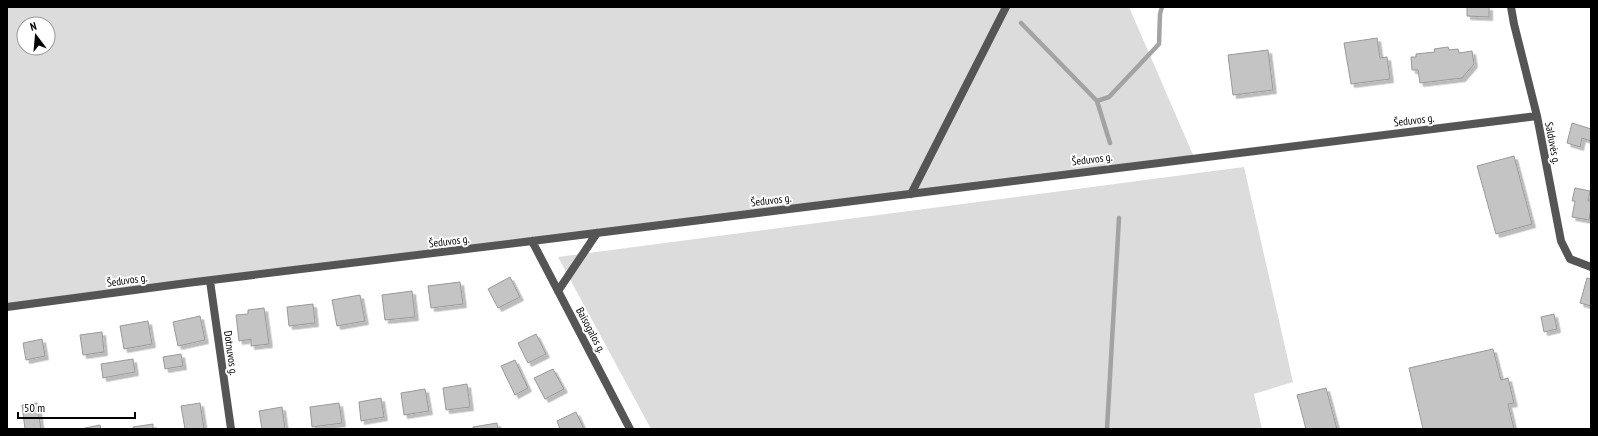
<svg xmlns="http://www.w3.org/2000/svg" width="1598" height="436" viewBox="0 0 1598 436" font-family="'PT Sans Narrow',sans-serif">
<defs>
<filter id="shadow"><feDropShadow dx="3.5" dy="3.5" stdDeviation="0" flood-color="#0004"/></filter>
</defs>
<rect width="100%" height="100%" fill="#fff"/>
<path fill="#dcdcdc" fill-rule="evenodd" d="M7 7H1129L1194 157 7 307ZM24 24H48V48H24Z
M1244 167 1293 382 1254 394 1262 429H651L558 257Z"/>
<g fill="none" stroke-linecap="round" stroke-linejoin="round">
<path stroke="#a3a3a3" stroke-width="4.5" d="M1021 23 1097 101 1110 143
M1097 101 1109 97 1159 44 1160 14 1162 7
M1107 429 1119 218"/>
</g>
<path fill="#c4c4c4" stroke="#999" filter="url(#shadow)" d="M1467 7H1489V17L1467 16Z
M1377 38 1380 58 1387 57 1390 79 1351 84 1344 43Z
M1448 47 1449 50 1458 49 1459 53 1472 51 1474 64 1462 78 1420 83 1418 70H1412L1411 57H1416V54L1435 52 1434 49Z
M1268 50 1273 90 1233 95 1228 55Z
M1572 123 1591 129V141L1582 138 1580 147 1567 143Z
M1514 156 1532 224 1496 234 1477 166Z
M1575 188 1590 191 1588 201H1591V209L1589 220 1572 217 1575 201H1572Z
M510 277 520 297 498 308 488 289Z
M1587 278 1591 279V306L1580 303Z
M460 282 463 304 431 308 428 286Z
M412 291 415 317 385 320 382 295Z
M360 295 365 321 337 326 332 300Z
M313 304 315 323 289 326 287 307Z
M264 308 269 344 251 346V339L239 341 236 315 248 314V310Z
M1554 314 1557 329 1544 332 1541 317Z
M200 316 205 340 178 346 173 322Z
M148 321 152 344 124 349 120 326Z
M102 332 104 352 83 355 80 335Z
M536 334 546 354 528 363 518 343Z
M42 339 45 356 26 360 23 343Z
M1493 349 1501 380 1508 378 1514 403 1508 404 1514 429H1423L1409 368Z
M181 354 183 366 165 369 163 357Z
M133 359 135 372 103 378 101 364Z
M515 360 528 388 515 395 501 366Z
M553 369 564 389 545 399 534 378Z
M467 384 470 407 446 410 443 388Z
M1326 388 1337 429H1306L1297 395Z
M425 389 429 411 404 415 401 393Z
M381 398 384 417 361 421 359 402Z
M37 403 41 429H25L22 405Z
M200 403 204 429H185L181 406Z
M339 403 342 423 312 427 310 407Z
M282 407 285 429H262L259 411Z
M576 412 584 429H560L557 421Z
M497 423 498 429H473V427Z
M153 424V429H133V427Z
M100 425 101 429H80Z"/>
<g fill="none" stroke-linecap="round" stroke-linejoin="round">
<path stroke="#555" stroke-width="8" d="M1511 7 1514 24 1537 116 1561 241 1570 259 1591 267
M911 194 1006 7
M532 241 630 429
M210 281 231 429
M558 291 597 233
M7 307 187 283 532 241 1537 116"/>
</g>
<g text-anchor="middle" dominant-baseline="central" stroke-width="4" stroke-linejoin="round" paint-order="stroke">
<g font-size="11" fill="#000" stroke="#fff">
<text transform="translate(1414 120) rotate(-7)">Šeduvos g.</text>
<text transform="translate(1553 143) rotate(79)">Salduvės g.</text>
<text transform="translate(1092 159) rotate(-7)">Šeduvos g.</text>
<text transform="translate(771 200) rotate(-7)">Šeduvos g.</text>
<text transform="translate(449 241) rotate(-7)">Šeduvos g.</text>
<text transform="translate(127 280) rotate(-8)">Šeduvos g.</text>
<text transform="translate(591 330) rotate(62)">Baisogalos g.</text>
<text transform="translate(231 353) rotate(82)">Dotnuvos g.</text>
</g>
</g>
<rect width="1598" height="436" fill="none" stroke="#000000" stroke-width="16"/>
<g transform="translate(36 36) rotate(344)"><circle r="19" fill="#ffffff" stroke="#999999"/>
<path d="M0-3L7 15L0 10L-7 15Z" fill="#000000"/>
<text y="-6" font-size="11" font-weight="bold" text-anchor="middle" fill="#000000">N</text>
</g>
<path d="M18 412v6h117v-6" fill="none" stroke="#000000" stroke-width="2"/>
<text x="24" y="412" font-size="12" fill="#000000" stroke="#ffffff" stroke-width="3" paint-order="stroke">50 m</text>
</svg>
